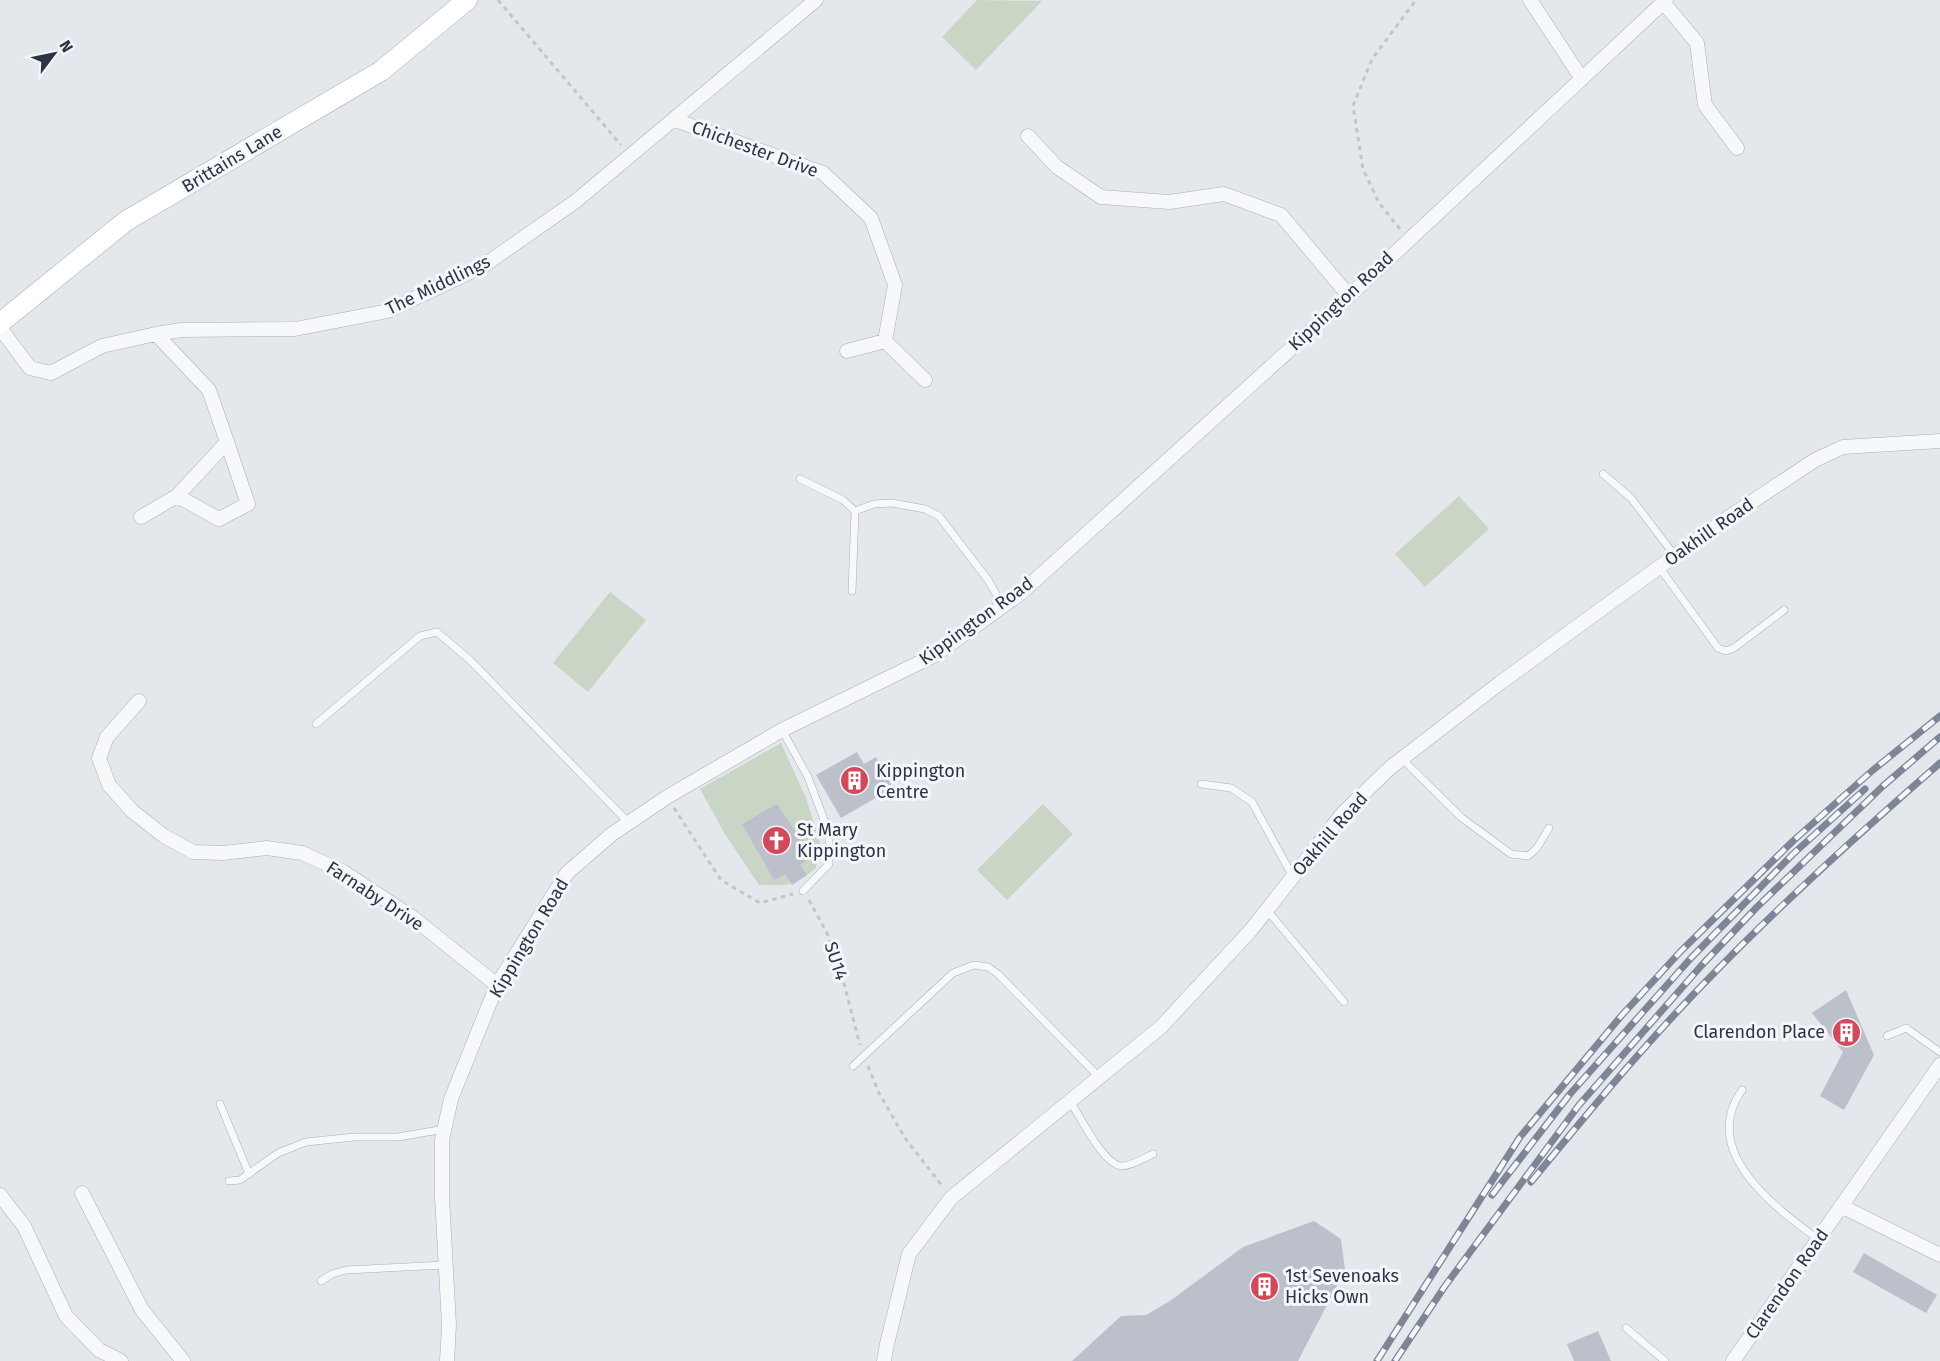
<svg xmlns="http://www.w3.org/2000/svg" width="1940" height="1361" viewBox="0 0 1940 1361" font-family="'Fira Sans',sans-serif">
<rect width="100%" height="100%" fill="#e4e7ec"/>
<path fill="#c9d6c5" d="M977 0 1042 1 976 70 942 37Z
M1459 496 1489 529 1425 587 1395 554Z
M610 592 646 620 588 692 553 663Z
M781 743 806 798 820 843 816 868C791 888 789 885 759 885L725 834 700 789Z
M1043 804 1073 834 1007 900 977 870Z"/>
<path fill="#bbc0ca" d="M857 752 864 764 876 757 893 788 841 818 816 775Z
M777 804 812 857 800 865 807 875 792 885 785 874 774 880 742 824Z
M1846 990 1874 1055 1844 1110 1820 1096 1843 1052 1812 1013Z
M1314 1221 1341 1239 1345 1270 1298 1361H1072L1121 1316 1146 1315 1170 1301 1243 1247Z
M1864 1253 1937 1295 1926 1313 1853 1272Z
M1598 1331 1611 1361H1574L1567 1344Z"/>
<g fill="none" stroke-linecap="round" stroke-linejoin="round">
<defs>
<path id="lane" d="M1603 474 1631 498 1675 556
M800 479 843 500 855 511
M855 511 874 504 892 503 925 509 939 516 988 580 1003 606
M1659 567 1718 648 1726 651 1734 648 1784 610
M852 591 855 511
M316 724 420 636 437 632 471 661 629 823
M782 730 808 777 829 833V864L803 891
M1402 759 1462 818 1511 854 1528 856 1537 848 1549 828
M1201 784 1231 788 1252 802 1293 877
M1267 910 1344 1002
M1887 1036 1906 1028 1940 1052
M853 1066 953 973 974 965 988 967 998 974 1099 1077
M1742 1090C1699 1151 1774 1207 1818 1239
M1070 1101C1079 1115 1104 1166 1122 1166 1132 1166 1144 1158 1153 1154
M220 1104 249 1174
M229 1181 240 1180 278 1153 306 1142 354 1137H398L445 1129
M321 1281 332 1274 346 1270 445 1265
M1626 1328 1665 1361"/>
<path id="street" d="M1530 0 1582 79
M1663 2 1697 43 1705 105 1737 148
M675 120 823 173 871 218 895 285 885 341 847 351
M1028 136 1057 167 1101 197 1169 202 1224 194 1281 215 1349 296
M0 328 30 368 51 373 102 346 156 334 181 330 295 329 388 311 483 266 576 201 816 0
M885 341 925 380
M177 496 219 519 248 504 227 442
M141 517 177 496 227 442 209 390 156 334
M139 701 107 737 99 758 109 785 132 811 164 836 193 852 223 853 267 848 302 853 342 871 412 917 497 985
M82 1193 142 1310 183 1361
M0 1195 24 1226 66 1316 99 1350 121 1361
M1841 1206 1940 1255
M447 1361 449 1325 442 1197V1140L451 1099 497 985 567 873 612 834 667 797 782 730 935 655 1021 593 1349 296 1666 0
M884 1361 887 1344 909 1254 951 1198 1161 1027 1251 930 1343 813 1391 767 1500 683 1611 602 1723 521 1815 460 1843 447 1940 441
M1733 1361 1940 1065"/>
<path id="secondary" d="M0 323 126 221 381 71 467 0"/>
</defs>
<use href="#lane" stroke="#a9aeb7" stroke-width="8"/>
<use href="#street" stroke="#a9aeb7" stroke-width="15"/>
<use href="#secondary" stroke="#a9aeb7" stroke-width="21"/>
<path stroke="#c2c5cb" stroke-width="3" stroke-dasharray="4.5 4.5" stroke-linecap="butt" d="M498 0 621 145
M1400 229 1379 203 1363 169 1353 106 1372 59 1416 0
M674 808 721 880 760 903 793 894
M809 900 827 933 841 972 860 1045
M868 1066 879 1093 905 1138 943 1187"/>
<use href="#lane" stroke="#f7f8fa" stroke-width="7"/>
<use href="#street" stroke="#f7f8fa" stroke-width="14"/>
<use href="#secondary" stroke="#fff" stroke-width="20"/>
<defs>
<path id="rail" d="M1531 1182C1590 1110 1651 1037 1717 970 1788 897 1863 830 1940 763
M1492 1195 1570 1094 1691 958 1793 854 1865 789
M1377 1361 1520 1137 1622 1015 1681 951 1793 841 1873 770 1940 716
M1395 1361 1445 1286 1579 1105 1701 966 1756 908 1883 786 1940 737"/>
</defs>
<use href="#rail" stroke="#7d8696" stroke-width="7"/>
<use href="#rail" stroke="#f4f6f9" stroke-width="4.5" stroke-dasharray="14" stroke-linecap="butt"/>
</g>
<defs>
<symbol id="building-disc" viewBox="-11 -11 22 22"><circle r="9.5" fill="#d1495b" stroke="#f4f6f9"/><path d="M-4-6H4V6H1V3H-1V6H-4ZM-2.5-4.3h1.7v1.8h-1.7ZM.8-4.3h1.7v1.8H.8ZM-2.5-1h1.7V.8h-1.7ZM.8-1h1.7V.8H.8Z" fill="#fff"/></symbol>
<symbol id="church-disc" viewBox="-11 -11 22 22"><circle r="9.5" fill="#d1495b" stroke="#f4f6f9"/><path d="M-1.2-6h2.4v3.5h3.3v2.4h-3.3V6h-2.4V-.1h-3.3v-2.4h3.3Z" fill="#fff"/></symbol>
</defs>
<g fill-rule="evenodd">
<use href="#building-disc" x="838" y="764" width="33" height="33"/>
<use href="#church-disc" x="760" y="824" width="33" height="33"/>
<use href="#building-disc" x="1830" y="1016" width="33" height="33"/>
<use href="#building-disc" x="1248" y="1270" width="33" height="33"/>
</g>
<g text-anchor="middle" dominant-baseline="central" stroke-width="6" stroke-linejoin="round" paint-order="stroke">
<g font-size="18" fill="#2b3445" stroke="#f4f6f9">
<text transform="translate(755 149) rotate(20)">Chichester Drive</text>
<text transform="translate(232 159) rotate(-31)">Brittains Lane</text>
<text transform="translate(438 285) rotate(-26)">The Middlings</text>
<text transform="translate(1341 301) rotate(-43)">Kippington Road</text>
<text transform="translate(1709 532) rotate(-35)">Oakhill Road</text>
<text transform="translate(976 621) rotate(-36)">Kippington Road</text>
<text transform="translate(1330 834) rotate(-49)">Oakhill Road</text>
<text transform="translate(375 896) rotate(33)">Farnaby Drive</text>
<text transform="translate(529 938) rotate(-59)">Kippington Road</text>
<text transform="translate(836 961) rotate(72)">SU14</text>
<text transform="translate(1787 1284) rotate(-55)">Clarendon Road</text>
</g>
<g font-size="18" fill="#2b3445" stroke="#f4f6f9" text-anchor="start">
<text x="876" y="771">Kippington<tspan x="876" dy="21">Centre</tspan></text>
<text x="797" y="830">St Mary<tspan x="797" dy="21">Kippington</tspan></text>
<text x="1825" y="1032" text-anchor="end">Clarendon Place</text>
<text x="1285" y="1276">1st Sevenoaks<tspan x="1285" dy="21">Hicks Own</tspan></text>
</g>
</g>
<g transform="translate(54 54) rotate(58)" stroke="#f4f6f9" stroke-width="4.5" paint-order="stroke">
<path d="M0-4.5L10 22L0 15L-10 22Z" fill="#2b3445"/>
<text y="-9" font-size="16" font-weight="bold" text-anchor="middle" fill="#2b3445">N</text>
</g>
</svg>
